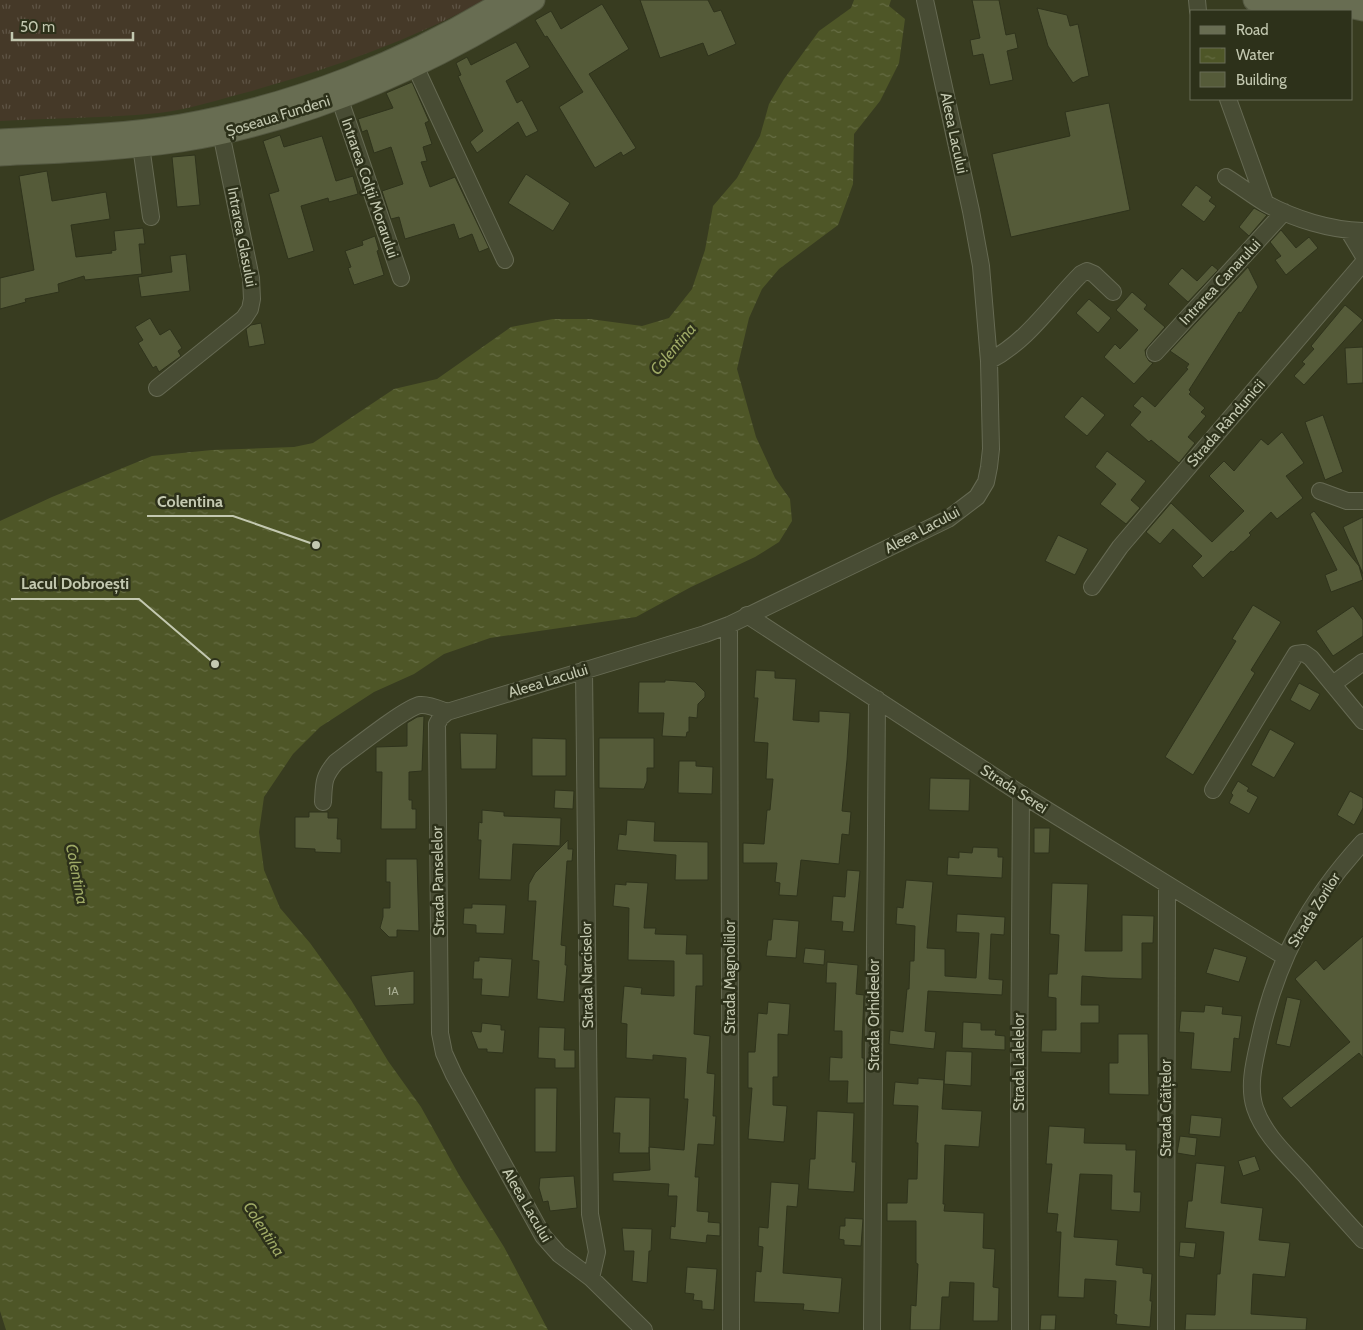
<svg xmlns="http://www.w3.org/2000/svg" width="1363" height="1330" viewBox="0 0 1363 1330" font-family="Cabin,sans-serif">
<defs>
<pattern id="grass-tufts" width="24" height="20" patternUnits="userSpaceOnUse" patternTransform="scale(1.25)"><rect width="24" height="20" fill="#453928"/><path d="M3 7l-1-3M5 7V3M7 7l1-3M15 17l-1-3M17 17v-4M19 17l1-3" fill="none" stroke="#5e5445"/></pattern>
<pattern id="water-ripples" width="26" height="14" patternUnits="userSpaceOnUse" patternTransform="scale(1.25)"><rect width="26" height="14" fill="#4e5627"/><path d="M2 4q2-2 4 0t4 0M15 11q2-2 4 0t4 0" fill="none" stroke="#666d44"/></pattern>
</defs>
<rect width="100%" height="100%" fill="#383c20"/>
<path fill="url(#grass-tufts)" d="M0 0H484C413 40 326 70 248 92 221 99 186 110 159 113 106 118 53 118 0 121Z"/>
<path fill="url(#water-ripples)" d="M854 0H891L889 6 905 19 899 63 880 101 854 134 853 184 838 225 779 269 762 289 749 318 737 369 756 437 775 478 790 499 792 521 779 542 755 557 691 587 636 617 490 638 444 654 414 674 374 692 320 727 293 754 264 797 259 832 264 870 280 908 310 943 351 1000 388 1061 421 1107 459 1175 504 1247 548 1330H6L0 1311V521L52 497 152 456 212 450 294 447 313 443 394 389 437 379 511 327 553 319H590L642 326 669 318 692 289 705 250 713 206 737 178 760 136 769 104 784 79 819 31 851 8Z"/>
<path fill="#555b39" stroke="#2f331c" d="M640 0H708L714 12 721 10 736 44 708 56 703 43 660 58Z
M972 0H999L1006 35 1015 33 1018 48 1007 51 1013 80 990 85 983 54 973 56 970 40 980 38Z
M602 4 629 49 589 74 636 148 623 156 621 152 595 168 559 107 583 92 547 36 545 37 535 20 551 11 561 29Z
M1037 8 1067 15 1070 26 1078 24 1089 76 1081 78 1073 83 1048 46Z
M516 42 530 67 506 81 517 103 522 100 538 131 526 137 518 122 477 153 470 142 483 131 458 76 461 75 456 63 467 57 471 65Z
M412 82 429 121 425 123 432 144 423 147 427 161 421 162 430 187 455 177 489 248 479 252 472 234 459 239 454 224 405 239 399 217 391 219 382 191 403 184 391 147 374 153 367 130 362 132 358 119 393 108 386 93Z
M1109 103 1130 210 1011 237 992 154 1070 136 1065 112Z
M280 135 284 147 322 136 336 181 353 176 358 194 329 202 328 198 301 206 314 251 288 259 269 194 279 191 263 141Z
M195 155 200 205 177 207 172 157Z
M47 171 52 201 106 192 110 219 71 225 76 257 112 253 111 251 116 250 114 231 143 228 145 244H139L142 274 85 280 84 276 58 284 59 292 25 299 26 302 0 309V278L34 270 19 176Z
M526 174 570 203 553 231 508 203Z
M1196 185 1212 197 1209 201 1216 206 1204 222 1181 205Z
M1254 208 1267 215 1249 236 1239 227Z
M1281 230 1296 248 1309 237 1318 248 1286 275 1275 260 1281 256 1270 242Z
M375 236 379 250 377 251 384 275 354 285 348 268 351 267 345 251 363 245 362 241Z
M186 254 190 291 141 297 138 277 172 272 170 256Z
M1212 265 1218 270 1188 302 1168 284 1182 268 1197 281Z
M1248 267 1258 287 1241 313 1239 312 1189 390 1191 392 1189 394 1205 408 1201 412 1206 416 1188 437 1195 443 1179 463 1151 440 1149 442 1130 425 1141 412 1133 406 1142 396 1155 407 1188 369 1186 368 1189 364 1170 351Z
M1132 292 1147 305 1144 309 1165 327 1145 350 1146 356 1149 361 1153 363 1134 384 1104 357 1115 344 1120 349 1138 330 1116 310Z
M1089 299 1111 318 1098 333 1076 313Z
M1345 305 1363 320 1304 385 1294 376 1305 364 1302 362 1314 349 1311 346Z
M150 318 160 335 170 329 182 348 178 351 181 356 159 372 156 366 153 368 138 343 143 340 135 327Z
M261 323 265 344 249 347 246 329 251 325Z
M1363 347V383L1347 384 1345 348Z
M1082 396 1105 415 1087 436 1064 417Z
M1323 415 1343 472 1325 480 1305 422Z
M1282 432 1304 463 1286 476 1303 498 1277 519 1271 512 1249 533 1251 535 1233 552 1231 551 1203 578 1192 566 1202 556 1173 529 1160 544 1146 532 1171 503 1212 542 1244 511 1209 476 1224 461 1234 471 1261 439 1268 445Z
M1107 451 1146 481 1131 500 1140 508 1126 524 1100 504 1116 484 1095 467Z
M1314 511 1359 566 1363 580 1331 592 1325 575 1337 570 1310 514Z
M1363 517V574L1343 527Z
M1058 535 1088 549 1075 575 1045 561Z
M1253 605 1281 622 1251 670 1255 673 1193 775 1165 757 1236 641 1232 639Z
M1353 606 1363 620V636L1333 656 1316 631Z
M756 670 775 671V678L796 679 793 720 819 722V711L850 713 847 760 842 811 851 812 849 835 842 834 839 864 801 860 797 896 779 895 780 883 775 882 777 863H743V843L764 844 767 810H770L773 779H766L768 743 754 742 758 698H754Z
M665 680 695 682 705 692V697L698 704 697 718 689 717V732H687L686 737 662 736 664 713H638L639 682H665Z
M1299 683 1320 694 1310 711 1290 700Z
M424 716 422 771 409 772V800H412V809H416V829H381L382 772H376V747L407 746V723L417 717Z
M1270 729 1295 743 1274 778 1251 765Z
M460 733 497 734 496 769H461Z
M532 738 566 739V776H532Z
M599 738H654V768H647V781L644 789 599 788Z
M679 761H696V766L713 767 712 794 678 793Z
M930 778 970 779 969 811 929 810Z
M1238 781 1249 788 1247 791 1258 797 1249 814 1229 803 1233 795 1231 793Z
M555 790 574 791 573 809 554 808Z
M1350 791 1363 798V808L1354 825 1337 815Z
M482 810 504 812V816L561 818 560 846 513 844 511 880 479 879 481 840H478L479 822 482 823Z
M309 812H328V818H338L337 839H341V853L315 852V849L295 848V817H309Z
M627 820 655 822 654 841 708 842V880H675L676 855 617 850 619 834 626 835Z
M1034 828H1050L1049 853H1034Z
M568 840V849H573L572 861H567L561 945 566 946 565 965H567L564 1002 537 999 539 961 532 960 536 901H528L529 884 535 873Z
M973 847 998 848V857H1003L1002 878 947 875 948 857 959 858V852L972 853Z
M386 859H417L419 931 397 930V937H389L380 928 383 917V908H390V882H386Z
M847 870 860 871 854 932 842 931 843 922 831 921 833 896 845 897Z
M906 880 933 882 927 948 945 949V976L976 978 979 933 956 932 957 914 1005 917 1004 935 991 934 989 979 1003 980 1002 995 928 991 925 1031 936 1032 934 1049 889 1044 890 1030 903 1032 907 989H909L910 961H914L915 926 896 924 897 907 903 908Z
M626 882 648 883 644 928H656L655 934 687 935 686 954H703V986H696L694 1034 710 1036 707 1073 715 1074 713 1116H716L714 1145 698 1144 695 1177H699L697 1211 709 1212 708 1222 720 1223V1236L707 1235 706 1243 670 1239 671 1226 675 1227 677 1196H668L669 1184 613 1181V1173L650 1170 649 1147 684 1150 688 1099H684L686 1058 653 1055V1060L626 1058 627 1024 621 1023 624 986 642 988 641 994 674 996V961L628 960 629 908 613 906 615 884 626 885Z
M1052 883 1088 884 1085 951H1122V915L1154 916 1153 943H1142V979L1108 978 1082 976 1081 1005H1099V1023H1081V1053L1041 1052 1042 1030H1056V998L1048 997 1049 974H1057L1059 935 1050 934Z
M472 904 506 905 504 934 476 933V925L463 924 464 908H472Z
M773 919 799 921 796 958 766 956 768 940H771Z
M1363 936V1058L1359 1053 1291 1108 1282 1098 1350 1042 1295 979 1316 960 1324 970Z
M805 948 825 950 824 965 803 963Z
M1214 948 1247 957 1239 982 1206 973Z
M479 957 512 959 509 997 481 995 482 979H473L474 961H479Z
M827 962 858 965 856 994 864 995 862 1044V1058H864V1103H847L848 1081H829L830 1057 842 1058V1031H834L836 983H826Z
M414 971V1004L375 1006 371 976Z
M1287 997 1301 1000 1290 1047 1276 1044Z
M768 1002 790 1004 788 1035 778 1034V1077H773V1105L787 1106 784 1142 748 1139 752 1088H748V1052H755L758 1013 767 1014Z
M1205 1005 1223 1007 1222 1014 1242 1016 1239 1039 1234 1038 1231 1072 1191 1069 1194 1033 1179 1032 1181 1011 1204 1012Z
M963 1022 981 1023V1030H996L995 1035 1005 1036V1050L962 1048Z
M482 1023 501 1025V1030H505L503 1053 487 1052V1049H478L471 1031 481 1032Z
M539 1027 565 1028 564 1050H575V1068H555V1059L538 1058Z
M1118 1034H1148L1149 1095 1109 1094V1063H1118Z
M946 1051 972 1052 971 1086 944 1084Z
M918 1078 944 1080 942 1109 982 1111 979 1147 945 1145 943 1204H945L944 1211 984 1213 983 1248 995 1249 993 1287 999 1288 998 1321H973L974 1283 950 1282 949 1297H942L940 1330H910L911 1305 916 1306 918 1264 916 1263V1221H887V1203H907L908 1179H917L918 1143H916L918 1106 893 1105 895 1082 918 1084Z
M535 1088H557L556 1152H535Z
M615 1097 650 1098 649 1153H619L620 1133H613Z
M817 1111 854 1113 852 1162H856L854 1192 808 1189 810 1159H815Z
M1191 1115 1222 1118 1220 1137 1189 1134Z
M1049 1126 1085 1128 1084 1143 1126 1144V1150H1136L1134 1192H1141L1140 1212 1111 1210 1112 1175 1080 1174 1074 1237 1118 1240 1116 1265 1143 1268V1273L1152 1274 1150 1301H1152L1150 1327 1116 1324 1117 1315 1114 1314 1116 1281 1085 1279 1084 1298 1058 1297 1061 1232H1056L1058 1214 1047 1213 1052 1164H1046Z
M1180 1136 1197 1138 1195 1156 1177 1153Z
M1255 1156 1260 1170 1243 1176 1238 1161Z
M1196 1163 1225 1166 1221 1203 1263 1208 1259 1240 1290 1243 1285 1277 1253 1274 1251 1314 1307 1318 1306 1330H1185L1186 1314 1215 1315 1217 1274H1220L1224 1232 1185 1228 1188 1201H1192Z
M574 1176 577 1208 550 1211 548 1201 543 1202 539 1188 540 1178Z
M771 1182 799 1184 797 1207 787 1206 783 1273 842 1278 839 1313 803 1310 804 1304 754 1302 756 1271 761 1272 763 1247 758 1246 759 1227 768 1228Z
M845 1218 863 1219 861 1246 844 1245V1240L839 1239 840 1226H845Z
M622 1228 652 1229 651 1251H649L647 1283 632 1281 634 1251H624Z
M1180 1242 1196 1243 1194 1258 1179 1256Z
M687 1267 717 1269 714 1310 702 1309V1301L693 1300 694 1294 685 1293Z
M1041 1315H1056L1055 1330H1040Z"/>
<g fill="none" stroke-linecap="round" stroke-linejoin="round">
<defs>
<path id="minor" d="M1197 0 1198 11
M415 66 505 260
M339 97 401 278
M1228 99 1265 202
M141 146 151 217
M1226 177C1239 185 1252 195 1265 203 1294 219 1330 230 1363 231
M1348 230 1363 255
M1155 353 1284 212
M989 361C1028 341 1051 304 1081 274L1087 271 1094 274 1113 292
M157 388 244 318 250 309 252 299 251 278 221 133
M1320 491 1347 501H1363
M1092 587 1120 547 1363 263
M747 615 1021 794 1285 957
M729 625 731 1330
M584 670 590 1214 597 1252 591 1278
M1333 684 1363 662
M1213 790 1296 654 1304 653 1311 658 1363 721
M323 802C324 783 323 777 336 762 350 752 406 707 420 705 429 704 439 709 447 712
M1363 842C1308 902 1276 961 1259 1041 1254 1063 1248 1087 1255 1108 1264 1135 1287 1155 1305 1175 1324 1197 1344 1219 1363 1240
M644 1330 591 1278 559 1254 543 1236 454 1075 444 1053 440 1033 437 724 441 717 447 712 705 634 729 625 948 519 977 497 986 482 989 467 991 449 989 361 981 266 971 211 925 0
M872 1330 877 699
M1020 1330 1019 1094 1021 794
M1166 1330 1167 885"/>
<path id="major" d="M1254 0 1309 11
M1315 0 1363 10
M0 140C60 137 122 135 181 125 295 105 407 61 505 0
M0 155C60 152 121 150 181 141 307 121 427 67 534 0"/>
</defs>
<use href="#minor" stroke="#666a53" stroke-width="18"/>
<use href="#major" stroke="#545841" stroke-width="23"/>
<use href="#minor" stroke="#484c34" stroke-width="16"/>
<use href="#major" stroke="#686d52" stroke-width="21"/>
</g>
<g text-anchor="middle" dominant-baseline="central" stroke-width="5" stroke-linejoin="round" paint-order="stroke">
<g font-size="12" fill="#a8ad92">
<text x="393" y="990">1A</text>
</g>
<g font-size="15" fill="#c3c8b0" stroke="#2d311a">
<text transform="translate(278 116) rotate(-17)">Șoseaua Fundeni</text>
<text transform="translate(954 133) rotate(78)">Aleea Lacului</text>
<text transform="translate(370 188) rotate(71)">Intrarea Colții Morarului</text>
<text transform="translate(242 237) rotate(79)">Intrarea Glasului</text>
<text transform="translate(1220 282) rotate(-47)">Intrarea Canarului</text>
<text transform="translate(1226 423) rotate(-49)">Strada Rândunicii</text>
<text transform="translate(922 530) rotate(-28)">Aleea Lacului</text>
<text transform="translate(548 681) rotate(-17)">Aleea Lacului</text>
<text transform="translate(1014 789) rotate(33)">Strada Serei</text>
<text transform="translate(438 881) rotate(-91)">Strada Panselelor</text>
<text transform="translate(1314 910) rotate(-58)">Strada Zorilor</text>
<text transform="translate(587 975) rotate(-91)">Strada Narciselor</text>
<text transform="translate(730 977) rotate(-90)">Strada Magnoliilor</text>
<text transform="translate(874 1015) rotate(-90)">Strada Orhideelor</text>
<text transform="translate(1019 1062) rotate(-90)">Strada Lalelelor</text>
<text transform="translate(1166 1108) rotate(-90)">Strada Crăițelor</text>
<text transform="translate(527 1205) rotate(60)">Aleea Lacului</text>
</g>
<g font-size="16" font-style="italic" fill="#9faa66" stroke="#2d311a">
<text transform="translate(673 349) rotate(-50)">Colentina</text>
<text transform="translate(77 874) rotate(79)">Colentina</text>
<text transform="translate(264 1229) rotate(57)">Colentina</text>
</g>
</g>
<path fill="none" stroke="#c3c8b0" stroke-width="2" d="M316 545L233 516H147M215 664L139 599H11"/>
<g fill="#c3c8b0" stroke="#2d311a" stroke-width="2">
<circle cx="316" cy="545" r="5"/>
<circle cx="215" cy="664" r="5"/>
</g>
<g font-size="16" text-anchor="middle" font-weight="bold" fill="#c3c8b0" stroke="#2d311a" stroke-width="5" stroke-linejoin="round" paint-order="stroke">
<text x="190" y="507">Colentina</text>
<text x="75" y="589">Lacul Dobroești</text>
</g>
<rect x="1190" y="10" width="162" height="90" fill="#2d311a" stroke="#696d56"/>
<rect x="1200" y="26" width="25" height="8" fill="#686d52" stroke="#696d56"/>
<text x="1236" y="35" font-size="15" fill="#c3c8b0">Road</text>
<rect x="1200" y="48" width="25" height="15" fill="url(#water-ripples)" stroke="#696d56"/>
<text x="1236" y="60" font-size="15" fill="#c3c8b0">Water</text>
<rect x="1200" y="72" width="25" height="15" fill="#555b39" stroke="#696d56"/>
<text x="1236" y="85" font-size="15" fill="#c3c8b0">Building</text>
<path d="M12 32v8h121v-8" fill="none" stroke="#c3c8b0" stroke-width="2.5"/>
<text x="20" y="32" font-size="15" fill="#c3c8b0" stroke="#2d311a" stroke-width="4" paint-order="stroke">50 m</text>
</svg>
